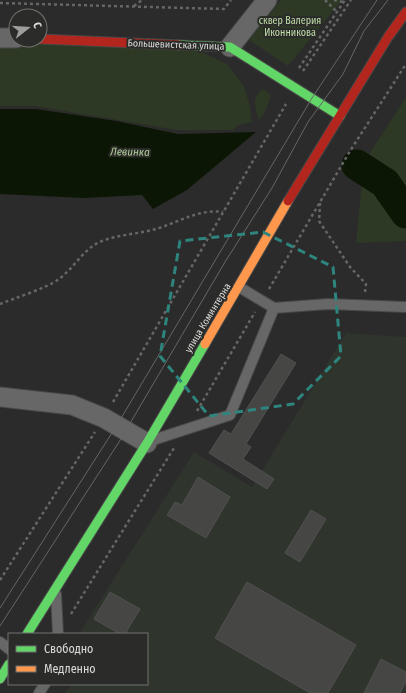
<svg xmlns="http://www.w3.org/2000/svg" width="406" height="693" viewBox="0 0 406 693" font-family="'Fira Sans Condensed',sans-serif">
<rect width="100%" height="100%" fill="#2b2b2b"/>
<path fill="#2f342d" d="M346 333 406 337V693H65L71 684H147V634H79L194 452 252 487Z"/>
<path fill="#2e3925" d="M281 0H342L288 66 249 40Z
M0 42 197 50 227 64 244 86 250 107 252 122 238 125 233 130H177L35 106H0Z
M263 89 271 95 267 108 259 120C255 108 251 98 263 89Z
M405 99H406V241L356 243 364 162Z"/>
<path fill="#0b1604" d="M0 109H36L116 121 178 134 256 132 187 190 153 209 142 195 84 198 0 194Z"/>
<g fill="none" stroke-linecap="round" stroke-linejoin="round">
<path stroke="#0b1604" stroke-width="31" d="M357 165 385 183 406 213"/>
</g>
<path fill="#464645" stroke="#515150" d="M281 354 296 363 246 444 251 447 243 459 274 479 267 489 209 453 224 430 231 434Z
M198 477 230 497 206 538 167 515 175 502 182 505Z
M311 510 326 519 300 562 285 553Z
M247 582 356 645 328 693H310L215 638Z
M110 592 140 609 125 634H120L94 619Z
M381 659 406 672V682L400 693H364Z"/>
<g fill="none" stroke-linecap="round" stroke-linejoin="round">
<defs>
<path id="lane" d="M239 287 274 308 328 304 406 307
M150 441 230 415 274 308
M56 594 58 634
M0 642 9 649
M39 693 45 684"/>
<path id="street" d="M0 38H16
M230 47 267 0
M0 397 72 405 104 418 147 443"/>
<path id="fast" d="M179 45 230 47 340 116
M27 634 147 443 205 344
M0 679 9 664"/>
<path id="slow" d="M205 344 288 201"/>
<path id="jam" d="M40 39 179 45
M288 201 388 37 406 12"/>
</defs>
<use href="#lane" stroke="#474847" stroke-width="12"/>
<use href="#street" stroke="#474847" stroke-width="21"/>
<use href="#fast" stroke="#474847" stroke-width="11"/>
<use href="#slow" stroke="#474847" stroke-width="11"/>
<use href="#jam" stroke="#474847" stroke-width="11"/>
<path stroke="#656665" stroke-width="2.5" stroke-dasharray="3 3" stroke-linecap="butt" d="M325 0 337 12
M334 0 343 2
M0 3 224 9 231 0
M134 6 142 0
M299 68 345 0
M303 71 351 0
M320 203 319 221 350 267 366 284 365 292
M269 289 350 151 406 64
M0 304C15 298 47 288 59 279 75 267 84 248 102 241 120 234 141 234 159 228 181 221 199 209 223 212
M113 402 286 104
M197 411 255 312
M0 580 95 432
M71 614 174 448"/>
<use href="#lane" stroke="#666766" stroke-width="10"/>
<use href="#street" stroke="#666766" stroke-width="19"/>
<use href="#fast" stroke="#63d668" stroke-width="9"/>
<use href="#slow" stroke="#ff974d" stroke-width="9"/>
<use href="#jam" stroke="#b3261e" stroke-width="9"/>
<path stroke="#666" stroke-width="1" d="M0 608 117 425 312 98 377 0
M0 626 119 442 225 262 272 188 308 122 343 74 364 31 388 0"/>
</g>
<path fill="none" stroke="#2d857e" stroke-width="3" stroke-dasharray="8 5" stroke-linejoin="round" d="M263 232 333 267 341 356 293 404 209 416 160 356 180 241Z"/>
<g text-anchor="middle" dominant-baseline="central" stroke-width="4" stroke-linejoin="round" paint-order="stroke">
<g font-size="10" fill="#c2dfaa" stroke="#2b2c2a">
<text x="290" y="21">сквер Валерия<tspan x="290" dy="12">Иконникова</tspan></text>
</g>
<g font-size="10" fill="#dadbd9" stroke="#2b2c2a">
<text transform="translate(176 45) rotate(2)">Большевистская улица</text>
<text transform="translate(208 318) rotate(-59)">улица Коминтерна</text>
</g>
<g font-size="11" font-style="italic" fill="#b2cf9a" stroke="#2b2c2a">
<text transform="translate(130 152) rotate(1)">Левинка</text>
</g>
</g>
<rect x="8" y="633" width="140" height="52" fill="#2b2c2a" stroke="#717270"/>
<rect x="16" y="646" width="20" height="6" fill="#63d668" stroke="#717270"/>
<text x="44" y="653" font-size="12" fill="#dadbd9">Свободно</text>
<rect x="16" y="666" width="20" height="6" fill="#ff974d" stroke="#717270"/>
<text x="44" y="673" font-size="12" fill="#dadbd9">Медленно</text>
<g transform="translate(28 28) rotate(73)"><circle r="19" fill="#2b2c2a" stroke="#717270"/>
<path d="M0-3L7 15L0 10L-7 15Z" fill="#9d9d9c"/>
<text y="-6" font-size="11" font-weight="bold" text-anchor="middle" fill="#dadbd9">С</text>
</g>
</svg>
